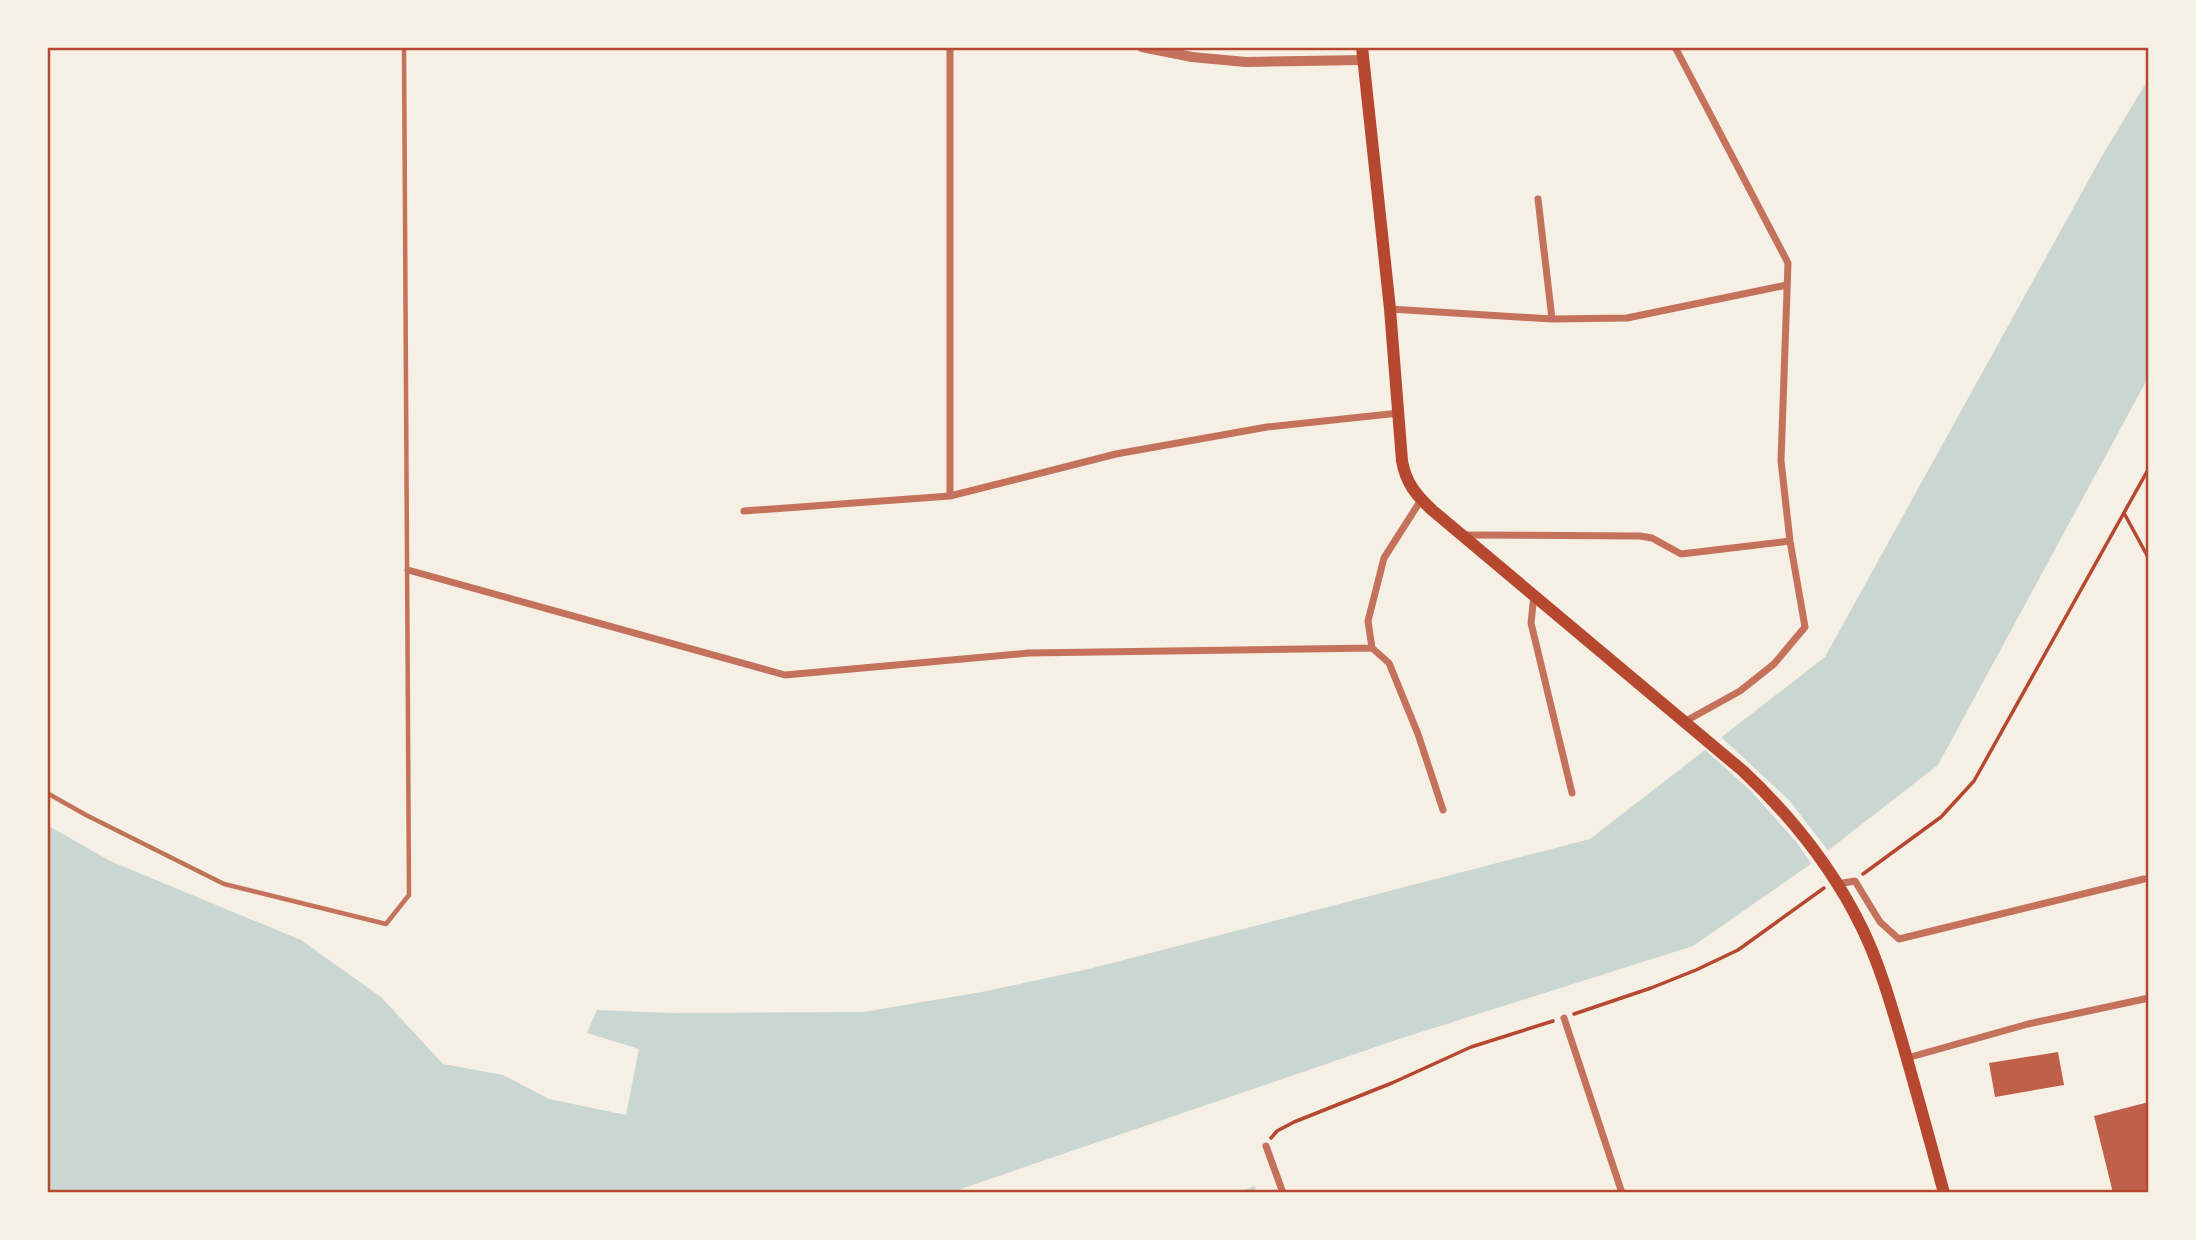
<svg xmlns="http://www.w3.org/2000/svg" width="2196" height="1240" viewBox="0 0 2196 1240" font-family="'IBM Plex Sans',sans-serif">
<rect width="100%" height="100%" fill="#f6efe4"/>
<path fill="#c9d6d2" d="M2149 78V376L1938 765 1808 866 1693 946 1399 1039 949 1193H47V825L110 861 301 940 381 997 443 1064 503 1075 549 1099 626 1115 639 1049 587 1033 597 1010 671 1013 864 1012 987 991 1093 968 1590 839 1825 657 2102 156Z"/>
<path fill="#f6efe4" d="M1719 735 1789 800 1830 853 1813 866 1797 843 1751 791 1703 748Z"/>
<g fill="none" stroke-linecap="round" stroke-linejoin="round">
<path stroke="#c9d6d2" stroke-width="5" d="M1245 1193 1253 1189"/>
</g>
<path fill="#bf614a" d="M2058 1052 2064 1085 1995 1097 1989 1063Z
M2149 1102V1193H2113L2094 1116Z"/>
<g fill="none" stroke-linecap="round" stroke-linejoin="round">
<path stroke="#b5482f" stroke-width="3.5" d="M2124 513 2149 559
M1863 874 1941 817 1974 781 2149 468
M1574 1014 1651 988 1696 970 1738 950 1824 888
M1271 1138 1277 1131 1294 1122 1392 1083 1471 1047 1553 1021"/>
<path stroke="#c5725c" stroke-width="4.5" d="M47 793 86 815 224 884 386 924 409 895 404 47"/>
<path stroke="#c5725c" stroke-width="7" d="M950 47V496
M1675 47 1788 263 1781 461 1790 541 1805 627 1774 664 1740 691 1684 722
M1538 199 1552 319
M1390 309 1552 319 1627 318 1787 285
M1421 500 1384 558 1368 621 1372 648 1389 663 1418 734 1443 810
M744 511 950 496 1116 454 1267 427 1399 413
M1464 535 1640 536 1652 538 1681 554 1790 541
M408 570 785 675 1029 653 1372 648
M1534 595 1531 623 1572 793
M1837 884 1855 881 1880 922 1899 939 2144 879
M1564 1018 1622 1193
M1907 1058 2028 1024 2149 998
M1266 1146 1283 1193"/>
<path stroke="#c5725c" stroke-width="10" d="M1142 47 1192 57 1246 62 1363 60"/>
<path stroke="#b5482f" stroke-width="12" d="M1362 47 1390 309 1402 461C1406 483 1416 495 1432 510L1743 771C1791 816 1833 869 1862 928 1879 963 1890 1001 1901 1038 1916 1090 1930 1141 1944 1193"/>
</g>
<rect width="2196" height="1240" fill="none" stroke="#f6efe4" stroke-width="98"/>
<rect x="49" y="49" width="2098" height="1142" fill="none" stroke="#b5482f" stroke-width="2.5"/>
</svg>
